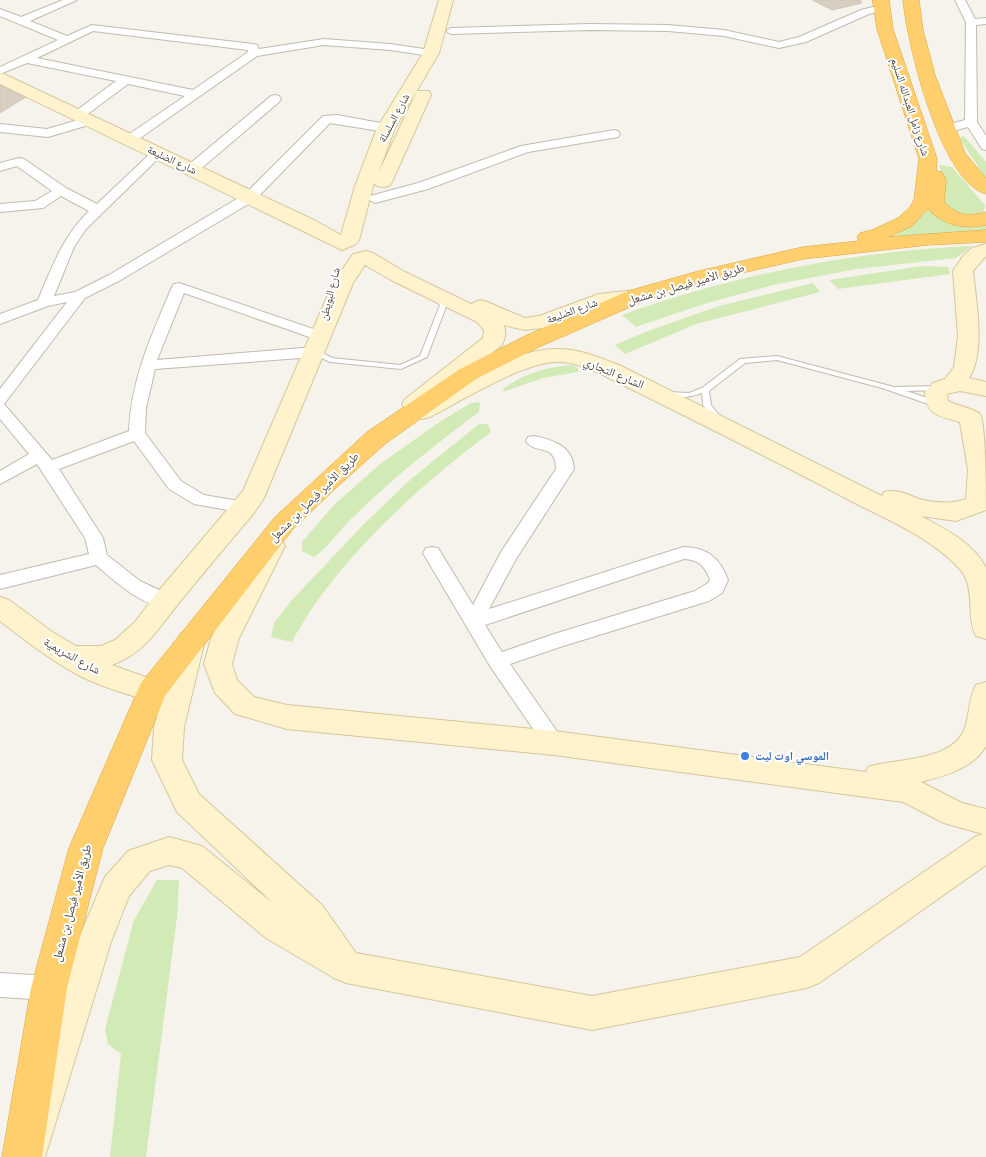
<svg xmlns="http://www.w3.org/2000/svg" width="986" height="1157" viewBox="0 0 986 1157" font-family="'Fira Sans Condensed','Noto Naskh Arabic',sans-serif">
<rect width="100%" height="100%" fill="#f6f3ec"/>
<path fill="#d2eab5" d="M964 136 986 162V178L959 138Z
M939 165 952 167 985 205 984 211C971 220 956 213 942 209L943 177Z
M930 208 968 226 986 225V230L890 237 915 223Z
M972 246 956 258 856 269 773 285 707 303 636 327 622 315C734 275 854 251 972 246Z
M922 266 948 267 950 274 838 289 829 280Z
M813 283 820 292 696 324 625 354 615 345 648 331 719 306Z
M572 365 578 368V372L543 378 503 392 504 388C525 373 547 367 572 365Z
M480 402 479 412C436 444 393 478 354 516 340 529 330 546 314 557L302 551V542L334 505 380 464 441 421 471 403Z
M479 424H488L491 432C421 484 333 563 292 642L271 637 274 623 291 601 364 524 411 479Z
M157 880H179L177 917 146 1157H110L121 1054 108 1044 105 1029 134 920Z"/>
<path fill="#d8cfc1" stroke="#d3c7b4" d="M812 0H860L862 3 832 10Z
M0 85 26 97 0 113Z"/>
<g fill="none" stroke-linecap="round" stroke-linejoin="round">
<defs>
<path id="lane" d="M436 297 447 304 427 357 401 369 330 362 310 352 314 350H317L332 358 400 365 420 356 440 305 433 299Z
M777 356 894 387 942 386 943 388 942 390H939L906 391 940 402 941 404 937 406H934L882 388 777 360 745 363 709 391 711 405 723 420 722 422H716L703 405 702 393C691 397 673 400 663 394L667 392 689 393 702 388 740 359Z"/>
<path id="street" d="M63 0H77L30 21 67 36 92 25 253 44 257 45 259 49 324 39 390 44 431 50 437 53 431 56 390 50 324 45 257 56 133 143H125L123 140 125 137 185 96 128 84 81 119 77 120 71 116 73 113 116 81 27 63 0 74V67L58 40 0 16V9L21 17ZM93 31 248 50V52L193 90 37 58Z
M955 0H965L975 19 986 18V24L976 25 977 122 986 136V150L982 149 968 127 946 133 940 129 942 126 965 120 966 22Z
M881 5 885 6 886 8 885 10 869 14 806 42 779 48 724 36 668 31 590 30 451 34 446 31 451 28 590 24 668 25 724 30 779 42 799 37 861 10Z
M275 95 279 96 281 99 279 102 197 172H187L186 169 187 166 271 96Z
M337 115 386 124 392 128 386 132 330 123 255 200 119 281 85 298 4 404 52 460 129 431C131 379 152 334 172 287L174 284 179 283 325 333 328 336 325 339H315L184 293 157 360 314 347 319 349 322 352 319 355 314 357 155 369 146 408 145 433 181 481 204 495 251 503 254 507 251 511 245 513 194 504 169 489 134 441 59 469 103 538 107 555 140 581 172 596 175 601 172 606C149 613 112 579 96 565L0 589V575L89 554 85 538 37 464 0 484V471L29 454 0 419V389L67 302 48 306 0 324V314L38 300C52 267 63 236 89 211L61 196 43 208 0 212V204L35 201 52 191 17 166 0 171V163L19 158 24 159 66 188 97 204 154 150H162L164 153 86 229 74 247 54 296 75 292 109 275 245 194 323 116Z
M88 117 94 121 92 124 48 137 0 132V124L47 129Z
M614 130 618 131 620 134 618 137 528 152 428 189 375 203 368 199 370 196 418 183 521 146Z
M534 436C553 440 573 446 574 469L516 559 489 609 683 547C707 547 720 558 728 580L722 593 709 601 560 647 510 664 565 743 561 749 554 752 547 749 490 666 423 553 426 548 432 547 438 548 473 605 501 552 556 469C556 442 534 455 526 441L528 437ZM684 559C699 560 705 566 710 580L708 583 695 591 554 634 502 652 485 625Z
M0 973 49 976 58 980 61 988 58 996 49 1000 0 997Z"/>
<path id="secondary" d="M439 0H453L439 53 395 128 378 174 415 95 417 91H429L431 95 392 182 389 186 383 187 377 186 374 183 359 240 356 244 342 250 0 84V73L6 75 314 220 341 235 355 186 377 128 423 53Z
M986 244V256L973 271C976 302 986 352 969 378L986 382V396L960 391 947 394 948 401C956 405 975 409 980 414 986 424 986 494 986 510L956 521 921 516C945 529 974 543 986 568V639L976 636C965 615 977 588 959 568 929 536 885 519 847 499 766 456 685 416 603 375 589 369 575 362 559 362 524 361 463 400 430 417L422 419 414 417 411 411 405 409 402 404 405 399 483 338 484 330 477 322 391 280 365 265 353 283 264 498 254 513C230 541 206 570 183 598 161 624 146 653 112 665L162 683 165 688 177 640 181 633 191 630 201 633 205 640 184 727 182 760 199 794 322 905 356 953 592 996 800 957 975 837 983 834 944 823 903 802 554 755 287 729 235 714 215 693 204 664 211 638 259 546 263 540 272 537 281 540 285 546 239 638 232 664 237 680 254 697 287 705 554 731 866 772 868 767C895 758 951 762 964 730 970 716 968 699 976 685L986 682V746C973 769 944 776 921 782L962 803 986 809V865L819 983 807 988 592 1030 346 983 334 978 266 938 182 868 169 865 150 871 129 896 111 942 45 1157H7L77 942 105 877 128 851 169 837 202 846 274 904 177 812 152 760 154 727 162 699 152 702 142 699C122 692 99 686 80 676 52 661 26 641 0 621V597L9 600 51 631 76 646H101L115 640 135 622 156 594 243 491 333 283 353 254 366 251 373 253 405 272 471 304 480 300 487 302 525 318 539 316 599 294 636 290 643 292 646 296 643 300 603 306 543 328 525 330 503 325C507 331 505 339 502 345L440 394C477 375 517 348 559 349 580 349 600 358 619 365L882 496 884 492C898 488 909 496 923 500 937 503 952 504 966 499L968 470 960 422C940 416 926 416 925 392L933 383 945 379 954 367 958 335 953 271 963 256 972 248Z"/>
<path id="highway" d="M873 0H889L893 29 937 159 936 171 942 172 946 180 944 202C959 216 967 217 986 212V225C965 230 943 225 928 209L912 226 888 237 986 230V242L928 245 803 259 711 280 644 301 541 346 476 379 385 444 337 487 293 529 165 696 103 848 67 988 42 1157H2L31 988 69 848 141 683 275 517 367 432 460 369 525 336 628 291 699 271 803 247 859 241 857 237 860 233 872 230 898 218 910 207 914 200 919 159 877 29Z
M903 0H919L923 30 935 75 965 153 986 178V194C940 182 907 43 903 0Z"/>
</defs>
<use href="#lane" stroke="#c2bbae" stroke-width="2"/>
<use href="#street" stroke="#c2bbae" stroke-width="2"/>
<use href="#secondary" stroke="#d6c79b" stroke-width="2"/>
<use href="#highway" stroke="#e0a43c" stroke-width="1"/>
<use href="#lane" fill="#fff" fill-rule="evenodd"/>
<use href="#street" fill="#fff" fill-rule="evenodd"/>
<use href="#secondary" fill="#fff3cd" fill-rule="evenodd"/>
<use href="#highway" fill="#ffcf6e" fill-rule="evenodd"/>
</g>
<circle fill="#3f7fe0" stroke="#fff" stroke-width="2" cx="745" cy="756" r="5"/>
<g text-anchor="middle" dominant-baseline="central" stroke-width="4" stroke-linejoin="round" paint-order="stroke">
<g font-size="11" fill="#4b4439" stroke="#fff">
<text transform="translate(910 107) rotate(72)">شارع زامل العبدالله السليم</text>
<text transform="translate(394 118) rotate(-62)">شارع السلسلة</text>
<text transform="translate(172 160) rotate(25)">شارع الضليعة</text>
<text transform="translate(330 294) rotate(-76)">شارع البويطن</text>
<text transform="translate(572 311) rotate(-20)">شارع الضليعة</text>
</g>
<g font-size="12" fill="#4b4439" stroke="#fff">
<text transform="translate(686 284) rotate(-16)">طريق الأمير فيصل بن مشعل</text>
<text transform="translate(614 373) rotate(23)">الشارع التجاري</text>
<text transform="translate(314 497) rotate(-45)">طريق الأمير فيصل بن مشعل</text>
<text transform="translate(72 656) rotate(29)">شارع الشريمية</text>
<text transform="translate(72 903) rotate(-75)">طريق الأمير فيصل بن مشعل</text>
</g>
<g font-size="12" font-weight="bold" fill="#366cbe" stroke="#fff" text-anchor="start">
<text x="755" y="756">الموسي اوت ليت</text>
</g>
</g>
</svg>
